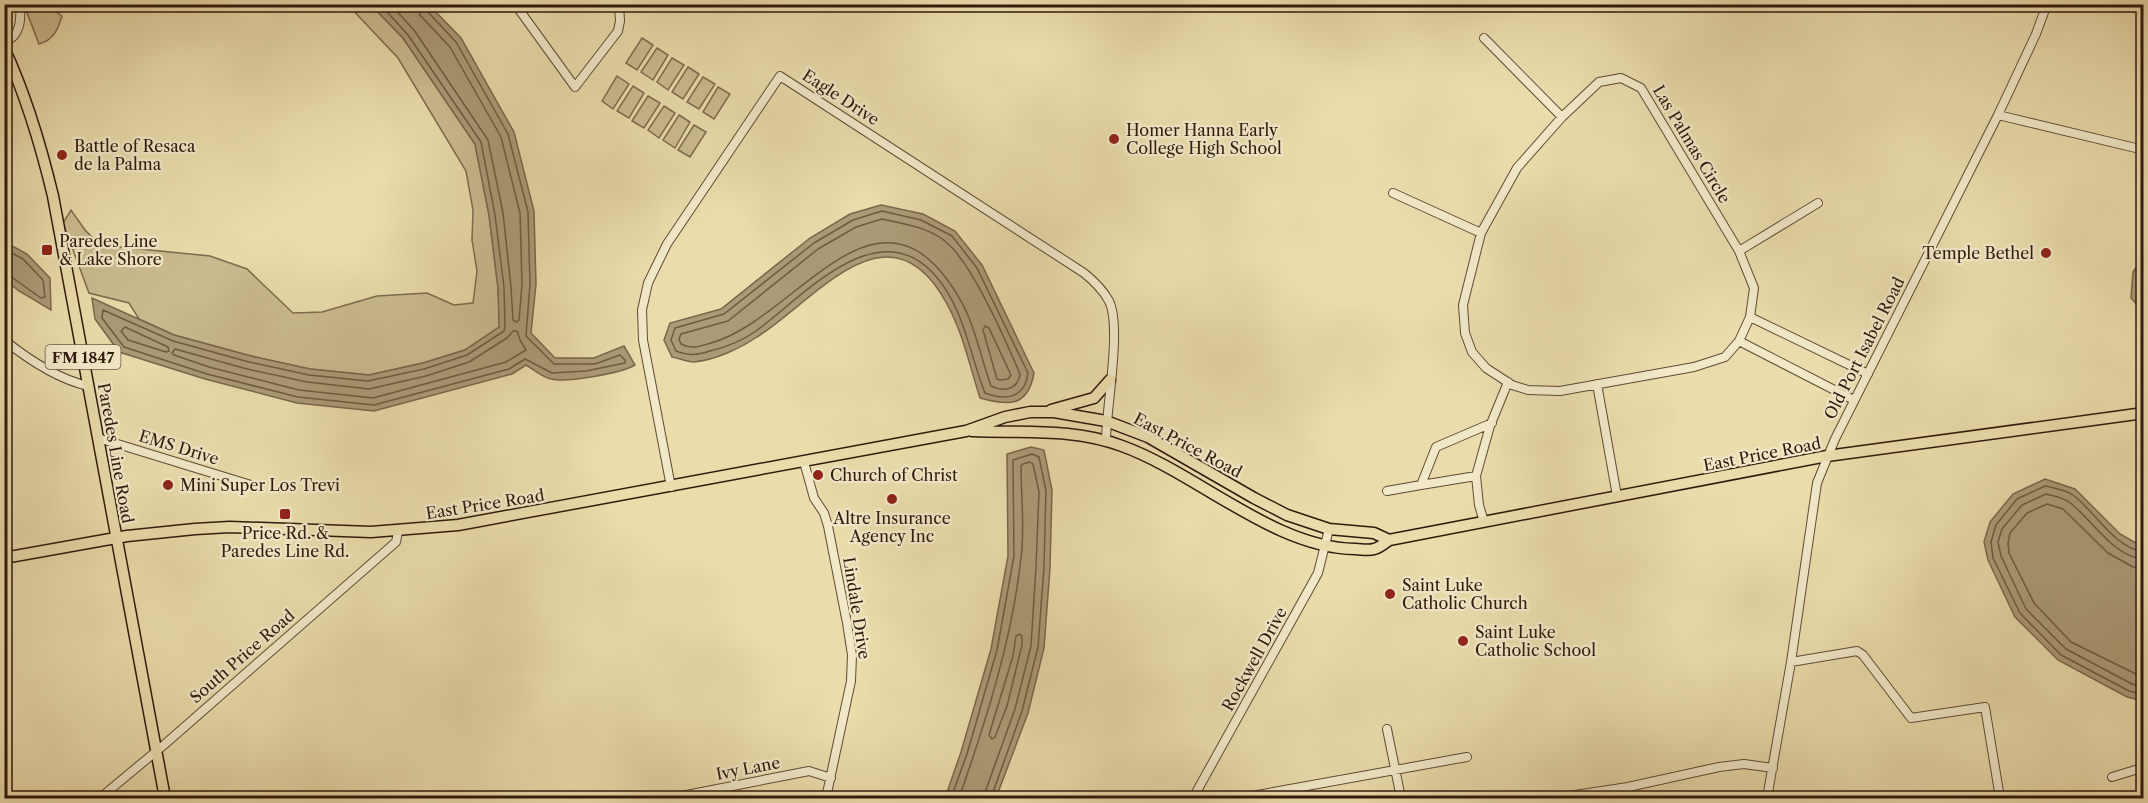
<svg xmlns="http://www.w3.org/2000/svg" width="2148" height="803" viewBox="0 0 2148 803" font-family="'Libre Caslon Text',serif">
<rect width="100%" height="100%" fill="#eadcab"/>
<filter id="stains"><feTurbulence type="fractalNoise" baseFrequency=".00333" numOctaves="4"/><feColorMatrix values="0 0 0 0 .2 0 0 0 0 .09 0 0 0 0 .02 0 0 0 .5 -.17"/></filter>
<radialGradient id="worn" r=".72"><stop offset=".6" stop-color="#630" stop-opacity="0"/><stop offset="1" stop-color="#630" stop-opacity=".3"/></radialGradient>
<path fill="#cbbb90" stroke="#7e6a4f" stroke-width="1.5" d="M24 5H47L62 16C58 29 54 40 39 44Z
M348 5H371L403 38 475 144 489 215 498 288 500 327 465 350 423 363 369 375 310 369 251 356 174 335 139 319 129 303 89 293 63 223 71 210 85 230 100 245 210 256 247 269 293 313 322 312 377 296 427 293 454 305 473 303 477 271 472 240 473 210 466 171 398 58Z
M642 38 653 45 637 70 626 63Z
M657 48 668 55 653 80 641 72Z
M672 58 684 65 668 90 657 82Z
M688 67 699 74 683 99 672 92Z
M617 76 629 84 613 109 602 101Z
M703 77 715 84 699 109 687 102Z
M633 86 644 93 629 118 617 111Z
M718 87 730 94 714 119 703 112Z
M648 96 660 103 644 128 632 121Z
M664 106 675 113 659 138 648 130Z
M679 115 690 122 675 148 663 140Z
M694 125 706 132 690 157 678 150Z"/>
<path fill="#ab9a76" stroke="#7a664c" stroke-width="1.5" d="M371 5H429L461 38 514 132 534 211 536 284 531 333 555 358H594L624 346 635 365C622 373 566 383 551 379 543 378 533 369 526 365L512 374 374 411 297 403 205 379 119 352 95 319 92 298 174 335 251 356 310 369 369 375 423 363 465 350 499 327 498 288 489 215 475 144 403 38Z
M881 205 923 214 955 231 982 265 1034 373C1028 407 1009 406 980 398 970 367 963 333 947 304 890 198 817 299 757 337 739 349 715 360 694 362 687 362 678 358 672 357L664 340 670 323 721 309 810 238 850 214Z
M5 242 27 254 50 278 51 310 19 291 5 280Z
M2143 257V311L2131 298 2133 272Z
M1031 447 1044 450 1052 490 1050 568 1044 648 1028 713 996 798H945L961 752 991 649 1008 556 1007 454Z
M2045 479 2075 489 2120 534 2143 547V701L2127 697 2058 660 2015 617 1988 560 1984 542 1990 522 2013 494Z"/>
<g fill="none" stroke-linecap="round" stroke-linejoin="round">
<path stroke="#6e5a42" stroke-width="1.5" d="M380 4 408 35 481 142 495 215 504 287 505 326 504 331 467 355 424 369 368 381 309 375 249 362 173 341 103 310 102 318 124 347 207 374 298 397 374 405 509 369 525 359 552 373 586 371 625 363V360L620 355 595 364H554L526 336 530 284 528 212 508 134 456 42 427 11 425 4
M390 4 414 30 488 140 503 213 511 287 513 320 517 322 519 320 522 284 520 213 501 137 450 47 420 15 418 4
M882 211 921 220 952 236 977 268 1028 373C1025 398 1006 401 985 393 969 353 964 306 933 273 876 212 803 297 756 331 742 341 727 347 710 351 697 355 689 356 676 351L671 340 675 328 724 314 814 243 853 220Z
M882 219C903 224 929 227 946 242 973 264 1006 341 1020 374 1018 390 1003 392 991 386 980 356 975 323 958 296 878 162 796 320 711 343 700 346 692 350 681 344L679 339 681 334 728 321 818 249 856 227Z
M4 249 23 259 43 280 45 297 41 298 10 276 4 275
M985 326 989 328 1011 375 1008 379 1000 380 997 379 983 330Z
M125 327 168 347 169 351 166 352 128 340 121 331Z
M513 331H517L520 340 526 350 506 362 373 398 299 390 209 367 174 355 172 353 175 349 247 369 307 382 369 389 426 376 469 362 507 338Z
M2144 552C2114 548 2095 511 2073 495 2066 490 2054 488 2045 486L2017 499 1996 525 1991 542 1993 558 2020 613 2061 655 2129 691 2144 695
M2144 559C2114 558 2091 518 2069 502 2063 497 2053 496 2046 494L2022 505 2002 529 1998 542 2001 556 2026 609 2066 649 2132 684 2144 687
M2144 568 2133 567 2108 553 2063 509 2047 504 2027 513 2010 533 2008 543 2009 553 2034 603 2071 642 2144 678
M1020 634 1022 637V645L1007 706 995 737 992 739 989 735 1013 656 1016 636Z
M951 798 967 754 997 650 1014 556 1013 460 1032 454 1039 457 1046 491 1044 567 1038 647 1022 711 991 798
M959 798C986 721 1012 640 1021 558 1025 528 1021 496 1021 466L1023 464 1030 462 1033 464 1039 492 1036 567 1031 646 1015 709 983 798"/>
<defs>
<path id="minor" d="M515 4 575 87 618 31 620 21 619 4
M1484 38 1562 117
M4 42C21 37 21 19 20 4
M1621 78 1641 88 1739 251 1754 288 1750 317 1739 341 1725 357 1694 367 1560 391 1528 390 1512 385 1486 368 1472 352 1465 333 1463 305 1481 233 1517 168 1562 117 1599 82Z
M1998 115 2144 150
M1393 193 1481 233
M1739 251 1818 203
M1750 317 1868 374
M4 340C29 360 58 379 88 386
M1739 341 1854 400
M1597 384 1617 496
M98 438 251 485
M804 462 814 498 824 513 828 526 847 623 852 655 851 681 826 798
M1476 476 1421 485 1436 447 1492 423
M671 487 643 340 642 310 648 283 667 244 780 76 1084 273C1094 281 1103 290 1109 301 1122 327 1106 408 1106 441
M1387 491 1421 485
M1484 522 1479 505 1476 476 1490 426 1508 382
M1791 662 1857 651 1863 655 1911 718 1985 707 2000 798
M1387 729 1401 798
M2112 777 2135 770H2144
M100 798 165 744 396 542 398 532
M671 798 809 771 831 778
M1193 798 1318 573 1329 529
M1240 798 1467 757
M1555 798 1628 787 1719 767 1744 764 1773 768
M1767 798 1791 662 1817 483 1835 439 1998 115 2036 34 2047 4"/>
<path id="major" d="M4 48C26 95 41 146 53 196L165 798
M1051 410 1094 398 1110 380
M972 431C1023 433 1074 428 1122 446 1197 473 1274 548 1355 549 1361 549 1368 551 1374 549 1379 548 1385 543 1389 540L1827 456 2144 413
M4 558 127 536 195 529 230 527 371 532 458 525 966 431 1005 417 1030 412H1054L1106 421 1148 437 1254 498 1287 515 1329 529 1374 533 1389 540"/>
</defs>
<use href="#minor" stroke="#5f4a35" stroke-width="10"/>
<use href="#major" stroke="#31190e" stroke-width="13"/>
<use href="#minor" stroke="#f1e8c8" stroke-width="8"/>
<use href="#major" stroke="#eadcab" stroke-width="10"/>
</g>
<g fill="#8f2418" stroke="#f1e8c8" stroke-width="2">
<circle cx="1114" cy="139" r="6"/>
<circle cx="62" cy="155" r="6"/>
<rect x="41" y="244" width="12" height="12" rx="3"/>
<circle cx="2046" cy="253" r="6"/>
<circle cx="818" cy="475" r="6"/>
<circle cx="168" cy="485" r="6"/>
<circle cx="892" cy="499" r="6"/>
<rect x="279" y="508" width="12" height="12" rx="3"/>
<circle cx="1390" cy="594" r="6"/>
<circle cx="1463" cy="641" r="6"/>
</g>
<g text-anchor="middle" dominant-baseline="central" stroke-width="4.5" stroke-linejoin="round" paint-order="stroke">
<rect fill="#f1e8c8" stroke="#6b5746" stroke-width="1.5" x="45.5" y="345" width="75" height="24" rx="4.5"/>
<g font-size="15" font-weight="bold" fill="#31190e">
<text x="83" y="357">FM 1847</text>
</g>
<g font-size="16" fill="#31190e" stroke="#f1e8c8">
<text transform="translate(841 97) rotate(33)">Eagle Drive</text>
<text transform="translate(1692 144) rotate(59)">Las Palmas Circle</text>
<text transform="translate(1864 348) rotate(-63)">Old Port Isabel Road</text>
<text transform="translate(1188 445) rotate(28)">East Price Road</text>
<text transform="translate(179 447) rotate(17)">EMS Drive</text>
<text transform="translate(116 453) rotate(80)">Paredes Line Road</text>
<text transform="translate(1762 454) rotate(-11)">East Price Road</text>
<text transform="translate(485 504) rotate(-9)">East Price Road</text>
<text transform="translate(857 608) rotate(81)">Lindale Drive</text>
<text transform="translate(242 656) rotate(-41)">South Price Road</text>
<text transform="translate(1254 659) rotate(-61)">Rockwell Drive</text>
<text transform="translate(748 768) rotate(-11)">Ivy Lane</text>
</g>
<g font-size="16" fill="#31190e" stroke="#f1e8c8" text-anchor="start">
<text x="1126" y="130">Homer Hanna Early<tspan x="1126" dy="18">College High School</tspan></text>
<text x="74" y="146">Battle of Resaca<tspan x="74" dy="18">de la Palma</tspan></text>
<text x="59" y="241">Paredes Line<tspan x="59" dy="18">&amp; Lake Shore</tspan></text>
<text x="2034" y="253" text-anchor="end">Temple Bethel</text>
<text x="830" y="475">Church of Christ</text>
<text x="180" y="485">Mini Super Los Trevi</text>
<text x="892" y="518" text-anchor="middle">Altre Insurance<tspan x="892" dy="18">Agency Inc</tspan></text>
<text x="285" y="533" text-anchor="middle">Price Rd. &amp;<tspan x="285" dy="18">Paredes Line Rd.</tspan></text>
<text x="1402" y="585">Saint Luke<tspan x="1402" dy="18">Catholic Church</tspan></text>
<text x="1475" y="632">Saint Luke<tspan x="1475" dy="18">Catholic School</tspan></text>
</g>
</g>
<rect width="2148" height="803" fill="none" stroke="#eadcab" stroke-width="24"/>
<rect x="6" y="6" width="2136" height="791" fill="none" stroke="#31190e" stroke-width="3"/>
<rect x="12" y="12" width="2124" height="779" fill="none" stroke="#31190e" stroke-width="1.5"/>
<rect width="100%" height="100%" filter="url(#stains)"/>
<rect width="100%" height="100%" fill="url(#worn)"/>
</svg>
